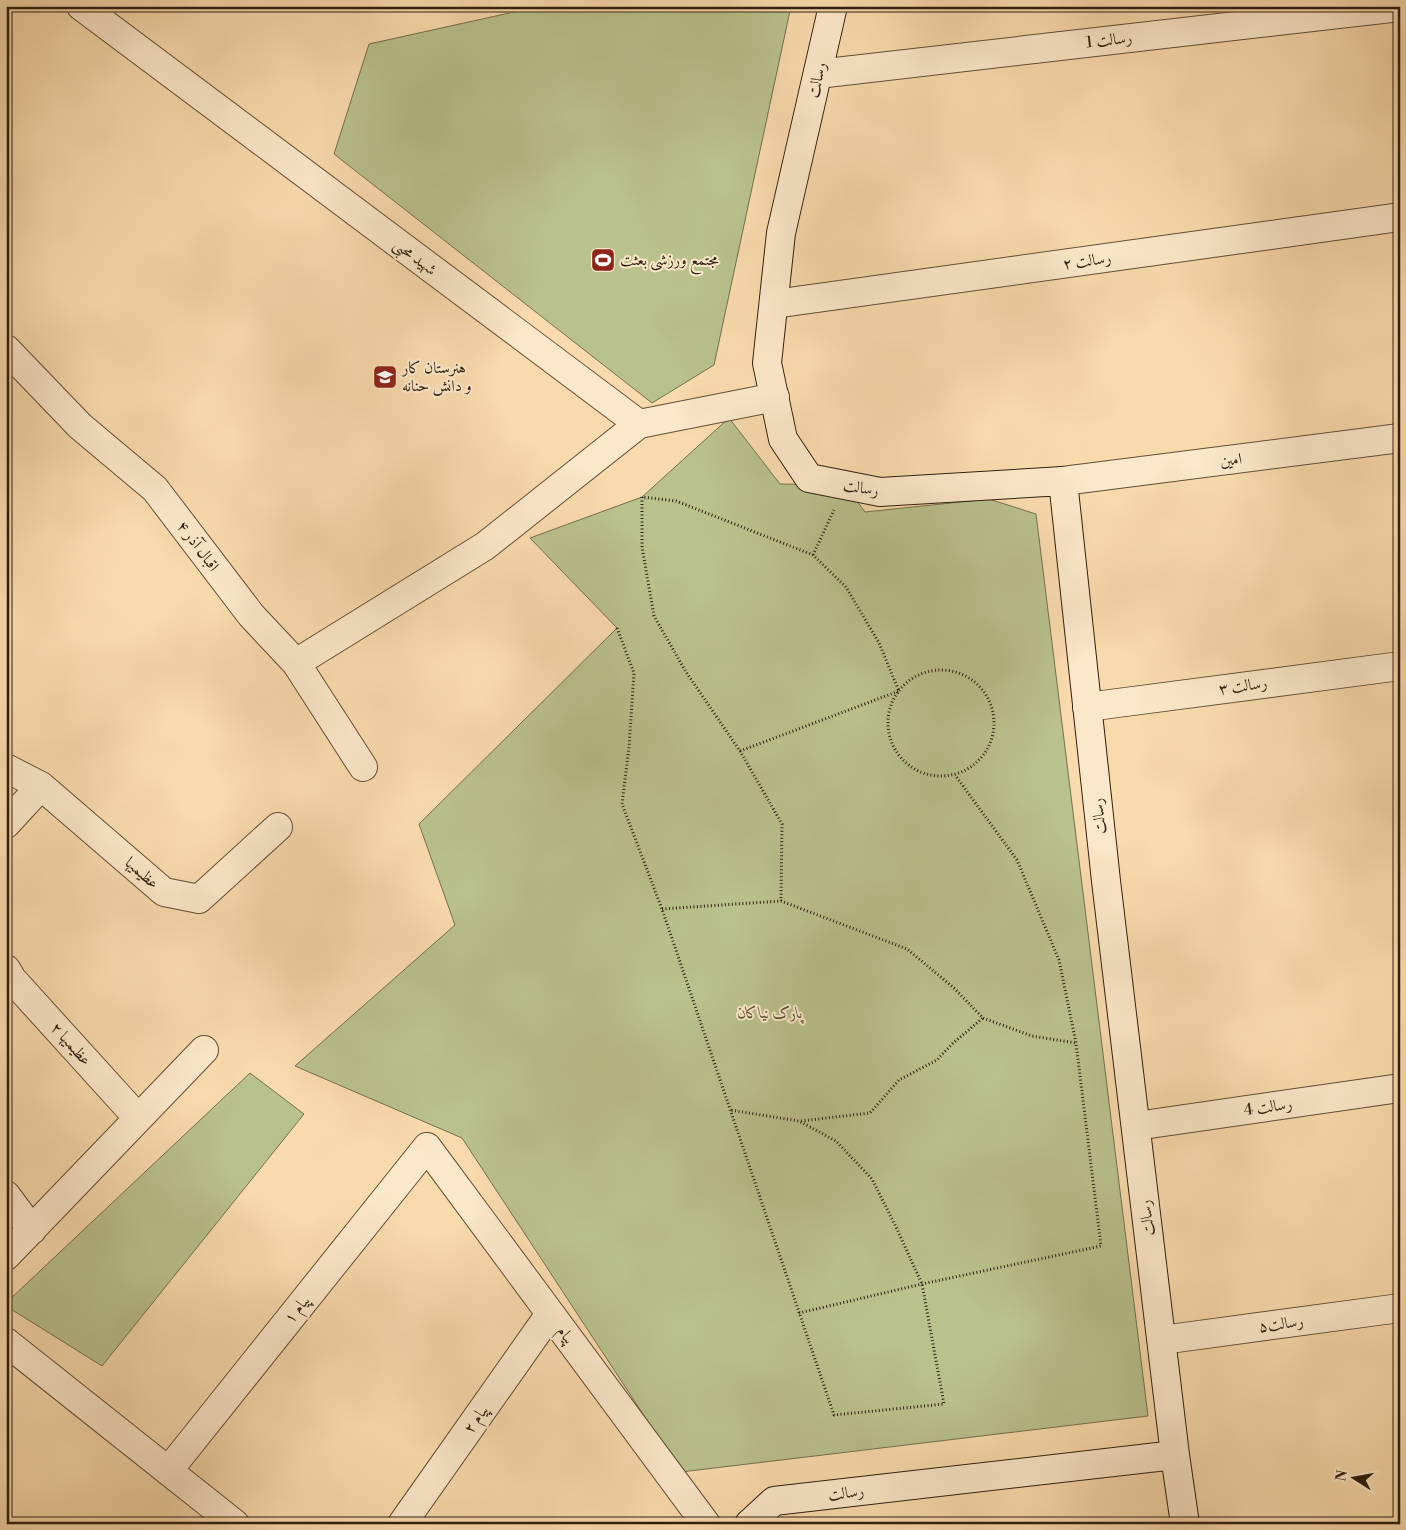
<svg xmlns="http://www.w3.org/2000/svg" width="1406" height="1530" viewBox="0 0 1406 1530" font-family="'Libre Bodoni',Amiri,serif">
<rect width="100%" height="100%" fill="#f9daac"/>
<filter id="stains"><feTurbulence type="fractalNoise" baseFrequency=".004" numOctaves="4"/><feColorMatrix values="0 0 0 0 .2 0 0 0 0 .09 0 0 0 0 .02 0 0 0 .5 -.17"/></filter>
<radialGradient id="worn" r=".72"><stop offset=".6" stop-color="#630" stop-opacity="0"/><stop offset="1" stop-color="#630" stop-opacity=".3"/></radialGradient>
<path fill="#b9c18d" stroke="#74704e" d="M541 6H791L714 365 652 403 334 154 369 44Z
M729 418 780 484 845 485 865 512 989 499 1036 514 1148 1416 681 1472 462 1138 295 1066 455 925 419 824 617 628 530 538 642 497Z
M250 1073 304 1114 102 1366 6 1306V1303Z"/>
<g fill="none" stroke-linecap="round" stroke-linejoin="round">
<defs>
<path id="street" d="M81 6 639 424 775 397
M818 74 1400 7
M774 304 1400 217
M6 349 80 426 155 489 251 615 296 663 363 767
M1063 481 1400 438
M296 663 485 546 639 424
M1087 707 1400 666
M6 768 41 786 164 892 199 899 278 827
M6 824 41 786
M6 969 12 979 138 1118
M1136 1126 1400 1088
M6 1195 32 1230
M6 1256 204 1050
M1162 1340 1400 1308
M6 1342 235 1524
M168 1471 427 1147 706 1524
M402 1524 550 1314"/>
<path id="secondary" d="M1175 1455 1185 1524
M749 1524 774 1501 1175 1455 1106 881 1063 481 880 492 809 478 783 439 767 363 781 233 833 6"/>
</defs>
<use href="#street" stroke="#624e37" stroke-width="30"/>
<use href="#secondary" stroke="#2f1f10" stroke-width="30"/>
<path stroke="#2f1f10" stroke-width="3" stroke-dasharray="1 2.5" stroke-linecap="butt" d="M813 555 834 510
M617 628 634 673 629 747 622 804 662 909 834 1415 944 1404 922 1284 896 1227 872 1179 836 1141 799 1121 730 1110
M888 723a53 53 0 1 1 106 0a53 53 0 1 1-106 0Z
M740 751 899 691 879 643 846 587 813 555 676 501 642 497V547L654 616 686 672 740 751 782 824 781 901
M662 909 781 901 907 949 954 988 983 1018 1032 1036 1076 1043
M801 1121 870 1113 899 1080 937 1060 952 1044 983 1018
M799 1313 922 1284 1101 1246 1076 1043 1059 960 1017 860 955 775"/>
<use href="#street" stroke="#fbe7c9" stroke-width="28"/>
<use href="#secondary" stroke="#fbe7c9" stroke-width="28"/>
</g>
<defs>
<symbol id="stadium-square" viewBox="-11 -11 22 22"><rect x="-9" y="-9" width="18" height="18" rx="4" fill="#8f2418" stroke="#fbe7c9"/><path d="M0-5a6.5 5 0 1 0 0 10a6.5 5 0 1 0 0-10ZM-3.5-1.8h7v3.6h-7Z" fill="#fff"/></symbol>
<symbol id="school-square" viewBox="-11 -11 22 22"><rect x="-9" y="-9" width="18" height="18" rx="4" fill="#8f2418" stroke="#fbe7c9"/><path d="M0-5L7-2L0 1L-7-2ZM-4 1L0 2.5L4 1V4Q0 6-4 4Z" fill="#fff"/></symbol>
</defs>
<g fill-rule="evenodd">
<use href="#stadium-square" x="589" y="246" width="28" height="28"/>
<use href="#school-square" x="371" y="363" width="28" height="28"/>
</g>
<g text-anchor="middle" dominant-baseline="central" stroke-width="4" stroke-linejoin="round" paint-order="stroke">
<g font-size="16" fill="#2f1f10" stroke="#fbe7c9">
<text transform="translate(1109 40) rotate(-6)">رسالت 1</text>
<text transform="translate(817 80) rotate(-77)">رسالت</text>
<text transform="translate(415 257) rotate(37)">شهید محبی</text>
<text transform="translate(1087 261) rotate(-8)">رسالت ۲</text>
<text transform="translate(1231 460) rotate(-7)">امین</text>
<text transform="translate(861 488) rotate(9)">رسالت</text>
<text transform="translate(198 546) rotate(53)">اقبال آذر ۴</text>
<text transform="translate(1243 686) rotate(-8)">رسالت ۳</text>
<text transform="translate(1099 816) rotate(-96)">رسالت</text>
<text transform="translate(142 873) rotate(41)">عظیمیها</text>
<text transform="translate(71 1044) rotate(48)">عظیمیها ۲</text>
<text transform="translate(1268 1107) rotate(-8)">رسالت 4</text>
<text transform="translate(1147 1218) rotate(-97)">رسالت</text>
<text transform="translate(297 1309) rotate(-51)">پیام ۱</text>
<text transform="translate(1281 1324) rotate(-8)">رسالت۵</text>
<text transform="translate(566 1335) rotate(53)">پیام</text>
<text transform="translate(476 1419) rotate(-55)">پیام ۲</text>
<text transform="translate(846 1493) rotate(-7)">رسالت</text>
</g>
<g font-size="16" fill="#2f1f10" stroke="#fbe7c9" text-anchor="start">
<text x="620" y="260">مجتمع ورزشی بعثت</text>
<text x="402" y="368">هنرستان کار<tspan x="402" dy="18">و دانش حنانه</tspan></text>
</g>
<g font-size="16" font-style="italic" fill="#585036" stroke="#fbe7c9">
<text x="770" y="1013">پارک نیاکان</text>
</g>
</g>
<rect width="1406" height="1530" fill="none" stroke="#f9daac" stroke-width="25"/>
<rect x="8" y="8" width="1391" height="1515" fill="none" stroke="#2f1f10" stroke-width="2.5"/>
<rect x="12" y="12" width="1381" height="1505" fill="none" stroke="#2f1f10"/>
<g transform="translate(1354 1478) rotate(281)" stroke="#fbe7c9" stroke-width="4" paint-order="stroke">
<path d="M0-4L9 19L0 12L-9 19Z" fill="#2f1f10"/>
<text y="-8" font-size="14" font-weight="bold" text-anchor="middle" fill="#2f1f10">N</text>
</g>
<rect width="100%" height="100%" filter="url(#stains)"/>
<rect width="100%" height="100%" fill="url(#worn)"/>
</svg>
